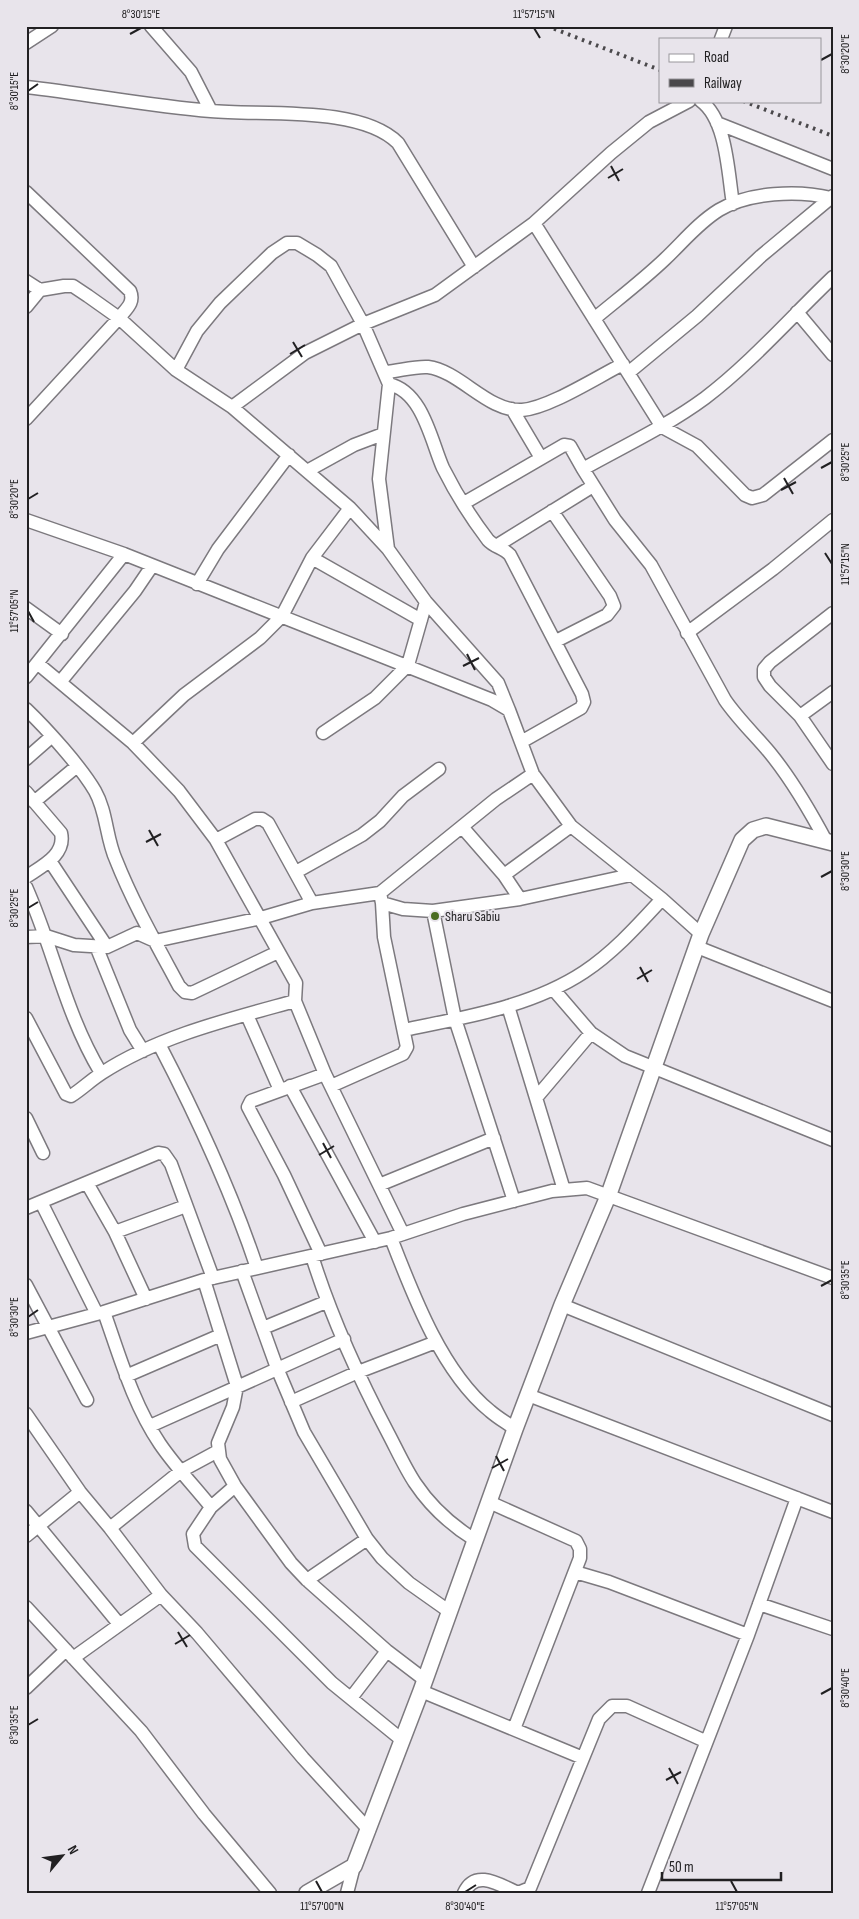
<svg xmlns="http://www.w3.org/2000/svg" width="859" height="1919" viewBox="0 0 859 1919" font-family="'Sofia Sans Condensed',sans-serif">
<rect width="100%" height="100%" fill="#e8e4eb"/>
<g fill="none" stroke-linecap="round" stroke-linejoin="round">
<defs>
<path id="minor" d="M151 26 191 72 211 111
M721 39 726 26
M26 43 52 26
M26 87C88 94 149 106 211 111 261 116 360 105 398 143L474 267
M701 101C727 120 728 174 733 204
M717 123 833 169
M26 192 130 291C135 303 126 309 119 318L26 419
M534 223 662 427 697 446 745 495 752 498 763 495 833 440
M26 281 40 290 64 286H73L88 296 119 318 176 370 232 407 350 508 388 549 426 602 498 683 509 710
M26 307 40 290
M797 312 833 355
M594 319C618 299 643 280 665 259 683 242 698 223 719 210 749 192 798 190 831 198
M176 370 197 331 220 303 272 253 287 243H297L317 255 331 266 363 324 389 384 379 479 388 549
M386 372C399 371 415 366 428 367 460 371 488 412 522 410 549 408 597 377 623 364
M628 373 697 316 761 256 833 196
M389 384C423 392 431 441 443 468 455 492 472 519 488 540 494 547 504 548 510 555L582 694 584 702 581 708 521 742
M232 407 305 353 363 324 435 295 534 223 611 153 649 122 689 101
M512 409 541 458
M307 471 354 445 383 434
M464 503 564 445 570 446 583 469
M552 511 610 596 614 606 607 615 556 641
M26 520 124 554 492 700 509 710 533 774 571 826 662 899 701 934
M496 546 593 486
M312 558 421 620
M197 584 218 549 289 455
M26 608 62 634
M833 613 770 662 764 669V677L770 686 800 716 833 764
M687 633 773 569 833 520
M37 663 133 743 179 791 216 840 296 983 295 1001 325 1074 403 1234
M26 677 124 554
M61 681 135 591 152 566
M26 709C47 729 81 767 95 791 107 812 106 838 116 860 133 903 157 945 179 986L185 992 192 993 278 952
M800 716 833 692
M323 733 375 698 408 665 426 602
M133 743 184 695 260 638 282 616 312 558 350 508
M26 759 51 737
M533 774 496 799 380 893 382 903 403 909 433 911 520 899 631 875
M26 792 61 833C66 855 42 866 26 877
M34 802 76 767
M463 828 504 875 520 899
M216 840 255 819H262L268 823 312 903
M826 841C810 811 792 780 770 753 755 735 738 719 725 700L651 565 615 520 583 469C624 446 667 426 705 398 751 363 791 317 833 277
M50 861 107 947
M296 872 362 835 380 821 403 796 439 769
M504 875 571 826
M26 887C54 950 65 1013 101 1073
M433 911 455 1019 514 1201
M26 937 46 936 74 945 107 947 137 933 155 941 261 918 312 903 380 893
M96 946 130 1030 143 1051
M697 947 833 1001
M554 990 591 1033 625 1056 833 1140
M508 1006 564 1190
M247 1015 280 1090
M26 1018 66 1094 71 1096C82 1089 91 1080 102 1073 159 1036 230 1019 295 1001
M404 1030C465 1017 531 1007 584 972 614 952 638 925 662 899
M159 1044C197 1117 231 1190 257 1268
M290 1086 375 1242
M331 1086 403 1054 407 1047 384 937 382 903
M536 1098 591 1033
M26 1118 43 1153
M87 1183 115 1232 146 1299
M379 1185 494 1138
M41 1202 97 1314
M26 1208 158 1153 164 1154 171 1164 213 1278
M115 1232 186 1206
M391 1238C413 1295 442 1372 490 1411 498 1418 507 1423 515 1429
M321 1254 284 1175 248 1107 251 1101 325 1074
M312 1256C331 1317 358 1376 388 1433 397 1450 405 1468 415 1483 431 1507 451 1525 475 1540
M242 1271 277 1368 304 1432 367 1539 382 1558 409 1583 450 1612
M204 1280 237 1386 233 1407 218 1443 220 1459 235 1486 291 1563 307 1580 387 1651 425 1680
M26 1285 87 1400
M562 1305 833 1415
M104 1312C120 1357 133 1404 160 1444 175 1466 194 1486 211 1507
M263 1328 326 1302
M26 1333 104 1312 204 1280 391 1238 463 1214 552 1191 587 1188 833 1278
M126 1376 221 1335
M528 1395 833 1512
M291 1402 358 1372 436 1342
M26 1414 80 1492 110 1528 161 1595 197 1633 303 1758 369 1830
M150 1426 344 1339
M235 1486 211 1507 193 1534 195 1546 332 1683 402 1740
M489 1502 576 1541 580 1549V1558L514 1729
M26 1511 119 1624
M110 1528 181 1471 218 1451
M26 1536 80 1492
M575 1572 609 1582 748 1635
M307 1580 367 1539
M759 1604 833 1629
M26 1607 141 1731 204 1814 270 1893
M73 1658 161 1595
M26 1688 66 1650
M421 1691 583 1758
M351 1698 387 1651
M347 1893 354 1866
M464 1893C475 1868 500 1885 518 1893L530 1888 599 1719 612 1706H627L705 1741
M648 1893 748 1635 797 1498"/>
<path id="tertiary" d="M307 1893 354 1866 421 1691 515 1429 562 1305 609 1194 701 934 742 840 753 830 766 826 833 843"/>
</defs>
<use href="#minor" stroke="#7c797e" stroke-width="15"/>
<use href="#tertiary" stroke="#7c797e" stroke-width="18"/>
<use href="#minor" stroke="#fff" stroke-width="12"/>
<use href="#tertiary" stroke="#fff" stroke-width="15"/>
<path stroke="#4a484b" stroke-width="4" stroke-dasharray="2.5 5" stroke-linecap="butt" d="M547 26 660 70
M743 101 833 136"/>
</g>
<path fill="none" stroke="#212022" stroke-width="2" d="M534 28 540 38M130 34 141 28M821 60 832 54M28 91 38 84M611 166 619 181M608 178 623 169M293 342 302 357M290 354 305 345M821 468 832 462M784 478 793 494M781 490 796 482M28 499 38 493M825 553 832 564M28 611 34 622M467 654 475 670M463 666 479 658M149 830 158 846M146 842 161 834M821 877 832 871M28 908 38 902M640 967 648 982M637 979 652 970M323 1143 331 1158M319 1155 334 1146M821 1286 832 1280M28 1317 38 1310M496 1456 504 1471M492 1468 508 1459M178 1632 187 1647M175 1644 190 1635M821 1694 832 1688M28 1725 38 1719M669 1768 678 1784M666 1780 681 1772M316 1881 322 1892M731 1881 737 1892M465 1892 476 1885"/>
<circle fill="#4b6c23" stroke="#e8e4eb" stroke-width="2" cx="435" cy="916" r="5"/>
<g text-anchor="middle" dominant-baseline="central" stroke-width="4" stroke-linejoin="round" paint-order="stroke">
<g font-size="14" fill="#212022" stroke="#e8e4eb" text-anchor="start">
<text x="445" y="916">Sharu Sabiu</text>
</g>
</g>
<rect width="859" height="1919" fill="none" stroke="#e8e4eb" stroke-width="55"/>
<rect x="659" y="38" width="162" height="65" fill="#e8e4eb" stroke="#98969b"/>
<rect x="669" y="54" width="25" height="8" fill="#ffffff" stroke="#98969b"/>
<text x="704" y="62" font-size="15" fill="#212022">Road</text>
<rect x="669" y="79" width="25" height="8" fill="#4a484b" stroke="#98969b"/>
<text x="704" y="88" font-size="15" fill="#212022">Railway</text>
<g transform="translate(62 1856) rotate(61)" stroke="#e8e4eb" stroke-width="4" paint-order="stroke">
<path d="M0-4L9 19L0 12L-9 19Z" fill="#212022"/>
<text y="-8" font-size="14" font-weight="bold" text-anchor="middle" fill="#212022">N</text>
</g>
<path d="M662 1872v8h119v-8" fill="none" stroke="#212022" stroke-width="2.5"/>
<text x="669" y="1872" font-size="15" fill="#212022" stroke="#e8e4eb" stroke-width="4" paint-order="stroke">50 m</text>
<rect x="28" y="28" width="804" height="1864" fill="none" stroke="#212022" stroke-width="2"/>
<g font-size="12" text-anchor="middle" fill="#212022">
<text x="141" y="18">8°30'15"E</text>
<text x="534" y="18">11°57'15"N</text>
<text transform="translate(845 54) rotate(-90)" y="4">8°30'20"E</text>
<text transform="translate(14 91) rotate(-90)" y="4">8°30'15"E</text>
<text transform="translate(845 462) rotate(-90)" y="4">8°30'25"E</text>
<text transform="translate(14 499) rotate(-90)" y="4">8°30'20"E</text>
<text transform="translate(845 564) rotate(-90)" y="4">11°57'15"N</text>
<text transform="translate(14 611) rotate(-90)" y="4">11°57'05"N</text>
<text transform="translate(845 871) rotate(-90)" y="4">8°30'30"E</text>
<text transform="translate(14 908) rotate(-90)" y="4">8°30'25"E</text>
<text transform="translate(845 1280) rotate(-90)" y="4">8°30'35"E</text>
<text transform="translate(14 1317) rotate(-90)" y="4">8°30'30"E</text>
<text transform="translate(845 1688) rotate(-90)" y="4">8°30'40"E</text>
<text transform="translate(14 1725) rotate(-90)" y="4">8°30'35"E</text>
<text x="322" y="1910">11°57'00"N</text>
<text x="465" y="1910">8°30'40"E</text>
<text x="737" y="1910">11°57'05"N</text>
</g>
</svg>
